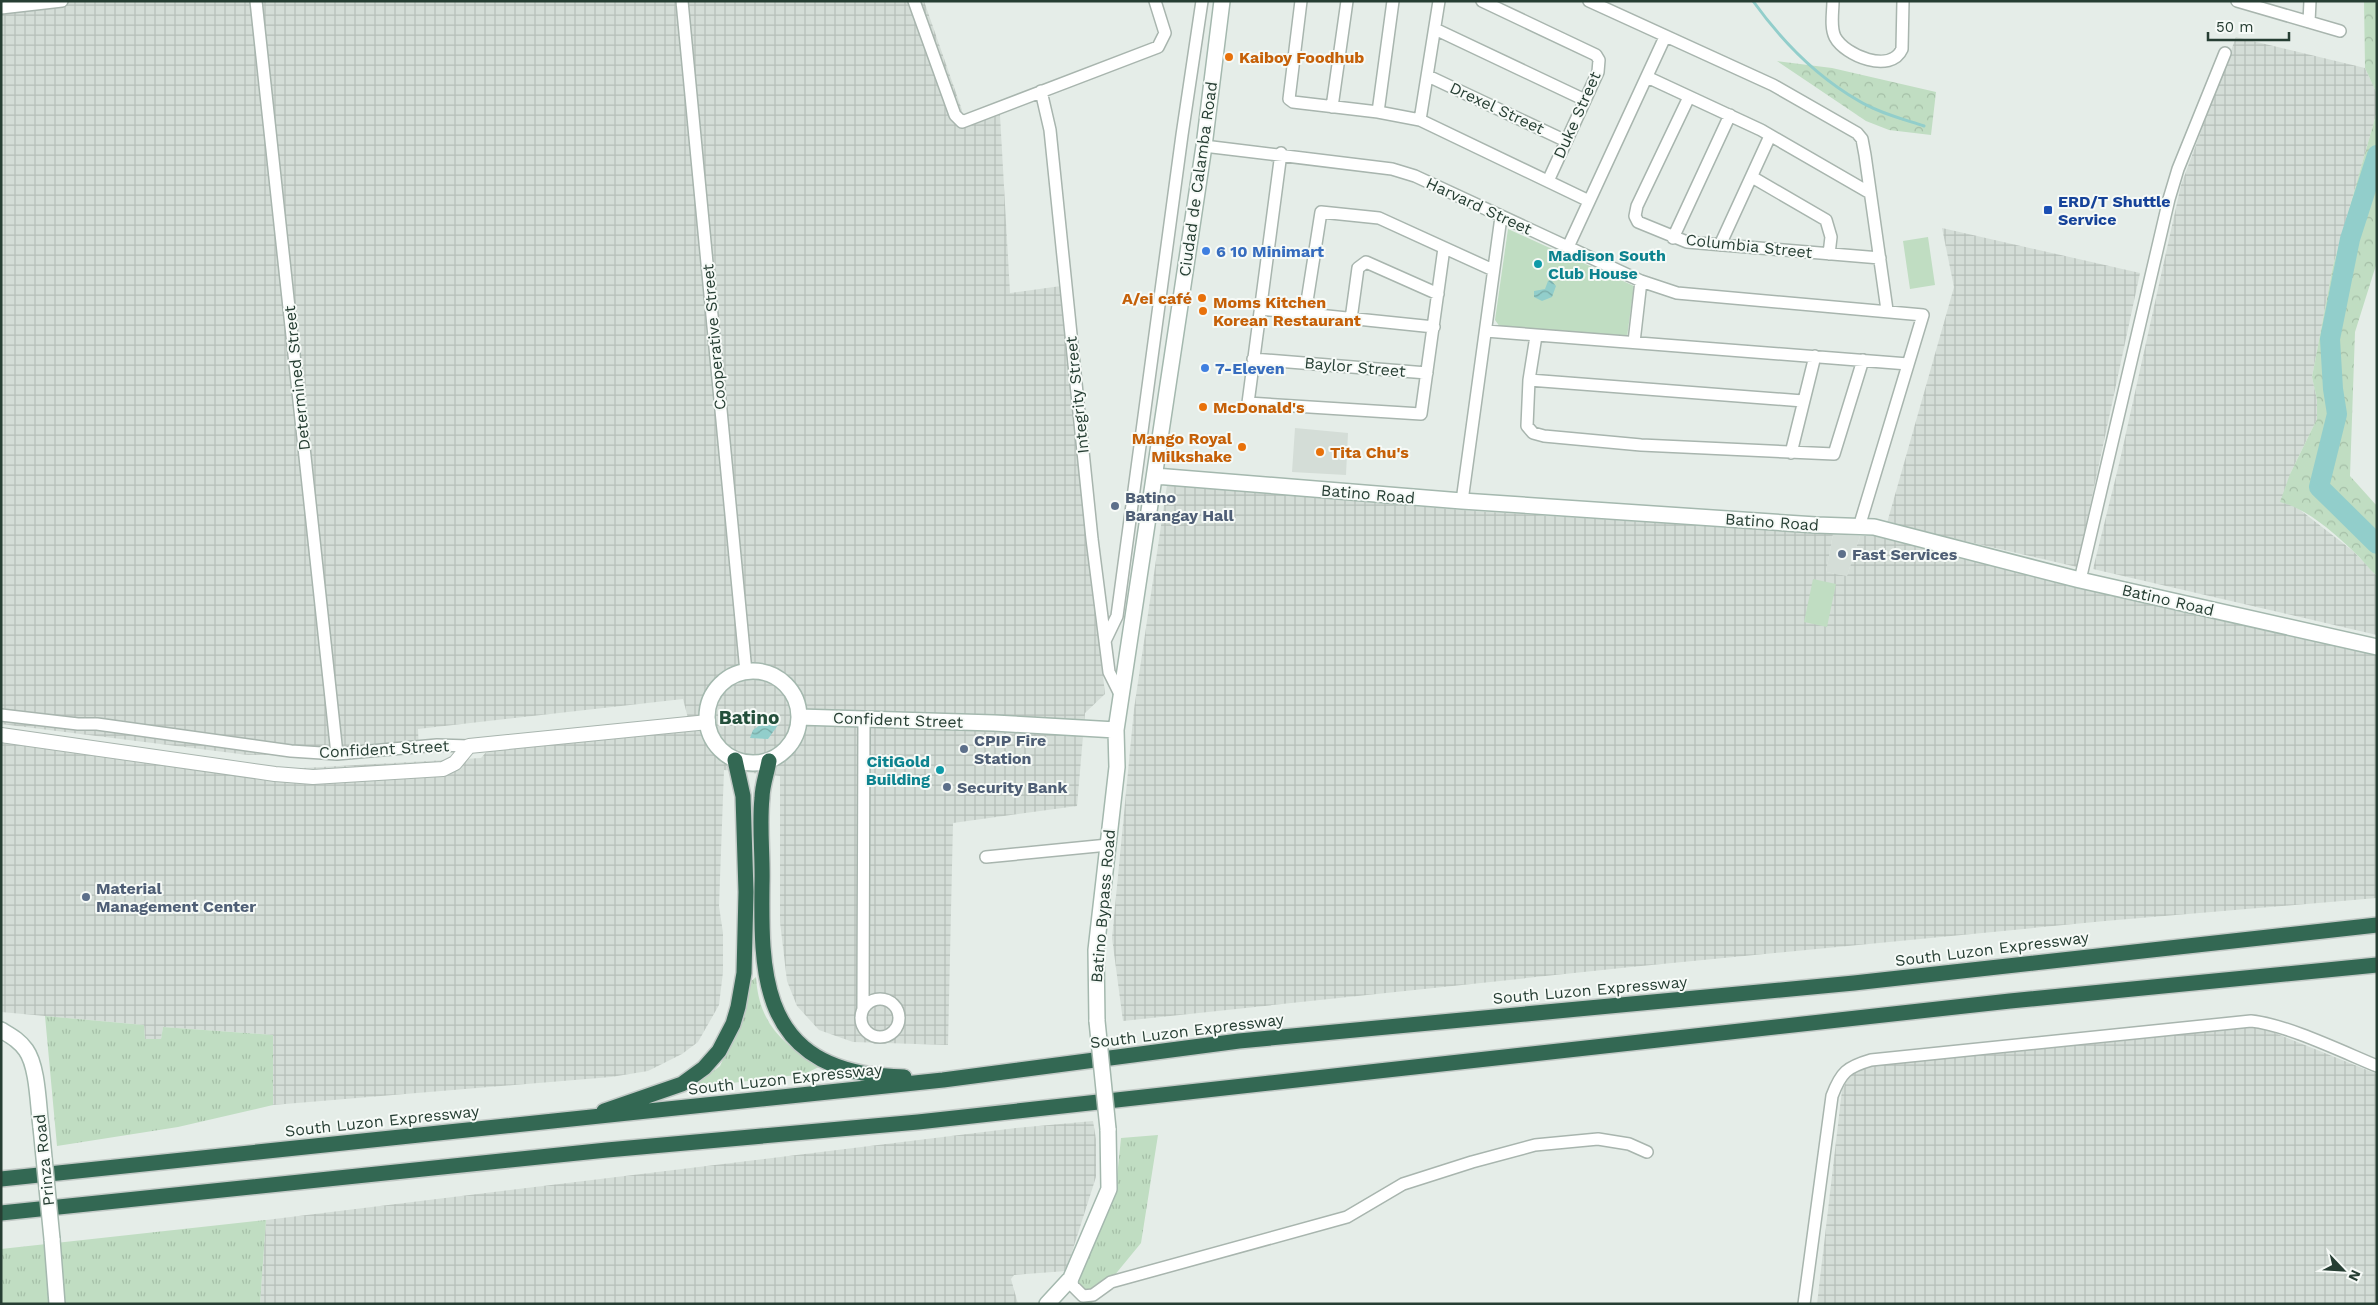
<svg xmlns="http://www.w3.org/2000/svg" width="2378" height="1305" viewBox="0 0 2378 1305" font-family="'Work Sans',sans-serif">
<defs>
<pattern id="industrial-grid" width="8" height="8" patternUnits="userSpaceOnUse" patternTransform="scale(1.25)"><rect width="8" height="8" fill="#d4ddd7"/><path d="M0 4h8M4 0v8" fill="none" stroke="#b6bfb9"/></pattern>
<pattern id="grass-tufts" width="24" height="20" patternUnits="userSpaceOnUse" patternTransform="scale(1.25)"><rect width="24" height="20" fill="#c0ddc2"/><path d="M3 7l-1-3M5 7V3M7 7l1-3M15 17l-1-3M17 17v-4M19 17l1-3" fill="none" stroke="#a5bfa7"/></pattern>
<pattern id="forest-crowns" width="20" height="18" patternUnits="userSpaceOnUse" patternTransform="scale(1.25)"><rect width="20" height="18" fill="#c0ddc2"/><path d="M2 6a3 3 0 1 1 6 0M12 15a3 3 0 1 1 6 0" fill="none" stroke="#a5bfa7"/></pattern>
<pattern id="water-waves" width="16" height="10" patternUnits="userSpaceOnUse" patternTransform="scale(1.25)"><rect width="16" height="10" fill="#92cecb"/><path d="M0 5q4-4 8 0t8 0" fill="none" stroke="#77a9a5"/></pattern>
</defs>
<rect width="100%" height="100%" fill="#e5ede8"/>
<path fill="#d4ddd7" d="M1295 428 1348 433 1346 475 1292 472Z
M1833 534 1860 536 1847 576 1826 572Z"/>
<path fill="url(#industrial-grid)" d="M1 1H924L962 110 961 125 1000 115 1010 293 1061 286 1105 694 1085 713 1077 806 953 823 948 1045 853 1042 819 1030 797 1006 787 981 780 922V776L724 770 719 906 723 933V972L719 1005 698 1042 682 1054 648 1071 611 1077 273 1105V1035L163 1027 161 1039H145L144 1025 1 1012V738L251 771 481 758 494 743 690 726 683 699 418 729 419 752 248 755 1 724Z
M2236 37 2365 68 2377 94V111L2333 266 2312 377 2317 400V419L2290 474 2295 506 2353 551 2377 576V635L2093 569 2120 460 2181 185Z
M1942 228 2140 273 2077 567 1887 523 1954 287Z
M1167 485 1474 511 1833 534 1826 572 1847 576 1860 536H1881L2377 652V898L2105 921 1631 967 1123 1021 1112 938 1134 709Z
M2255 1025 2377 1074V1304H1817L1842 1090 1848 1079 1857 1071 1878 1064Z
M1093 1121 1096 1139V1177L1066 1271 1014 1275 1011 1279 1018 1304H260L266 1220 1016 1128Z"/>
<path fill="url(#grass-tufts)" d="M756 977C759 1024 782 1043 819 1067L804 1074 692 1088 720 1066 735 1033 750 982Z
M45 1016 144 1025 145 1039H161L163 1027 273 1035V1105L178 1127 57 1146Z
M1158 1135 1141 1243 1091 1304H1086L1067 1283 1115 1197 1121 1138Z
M266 1220 260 1304H1V1249Z"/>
<path fill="url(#forest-crowns)" d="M2364 1H2377V94L2365 68Z
M1777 61 1832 68 1936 92 1931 135 1889 130 1866 121Z
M2377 111V262L2355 332 2350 476 2377 506V576C2368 568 2361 558 2352 550 2332 531 2307 509 2280 502L2290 474 2317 419V400L2312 377 2333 266Z"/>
<path fill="#c0ddc2" d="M1508 229 1634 286 1627 337 1500 327 1495 320Z
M1928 237 1935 285 1910 289 1903 241Z
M1813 579 1836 584 1827 627 1804 622Z"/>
<path fill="url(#water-waves)" d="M1551 280 1556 286 1552 297 1542 301 1534 297V291L1545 289 1548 281Z
M760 725H778L768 739 750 738 753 730Z"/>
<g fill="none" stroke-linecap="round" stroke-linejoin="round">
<path stroke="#92cecb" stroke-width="3" d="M1753 1C1781 40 1817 77 1859 101 1879 113 1903 119 1924 126"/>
<path stroke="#92cecb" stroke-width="20" d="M2377 155 2350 239 2330 339 2333 389 2337 414 2319 487 2377 544"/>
<defs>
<path id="minor" d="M256 1 337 754
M682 1 746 672
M914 1 955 115 962 122 1158 47 1165 33 1155 1
M1301 1 1289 99 1293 102 1378 112 1420 120 1589 201
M1482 1 1596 55 1599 60 1598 72 1548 181
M1589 1 1773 85 1857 133 1862 139 1865 155 1887 310
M1833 1C1833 12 1830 27 1835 37 1845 56 1891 74 1902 49L1903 1
M2237 1 2340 31
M1 8 62 1
M2309 22 2310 1
M1435 29 1585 100
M1428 76 1566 141
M1647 77 1761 130 1870 193
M1041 91 1050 130 1092 539 1109 672 1121 696
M1689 97 1637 206 1635 216 1638 222 1687 242 1880 258
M1332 107 1347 1
M1378 112 1393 1
M1420 120 1439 1
M1204 146 1392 169 1415 176 1641 281 1677 293 1923 315 1859 527
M1281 153 1248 403 1421 414 1444 248
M1752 177 1826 220 1831 237 1829 254
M1673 238 1730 115
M1720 245 1770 136
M1568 247 1665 37
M1260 309 1434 327
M1305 314 1321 212 1379 218 1493 270
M1351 319 1358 268 1366 262 1438 294
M1486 331 1908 364
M1536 336 1529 380 1527 426 1533 433 1544 436 1641 445 1834 454 1863 360
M1634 342 1641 281
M1253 359 1427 373
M1529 380 1803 401
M1791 453 1815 356
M1462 501 1501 217
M2080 580 2169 199 2178 169 2225 53
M1105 641 1117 616 1182 135 1202 1
M1 715 78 724H97L291 751 337 754 437 745 469 746
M986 857 1108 845
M861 1018a19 19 0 1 1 38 0a19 19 0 1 1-38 0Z
M863 1009 864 718
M1071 1278 1073 1286 1083 1296 1093 1295 1111 1282 1347 1217 1403 1184 1472 1162 1535 1145 1598 1139 1629 1144 1647 1152
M1804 1304 1832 1096C1841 1072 1847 1067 1871 1060L2251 1021C2285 1024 2343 1052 2377 1066"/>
<path id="tertiary" d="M1 735 275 774 313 777 443 769 455 763 469 746 708 722"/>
<path id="secondary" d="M1155 476 1462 501 1816 525 1874 527 2080 580 2377 647
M707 717a46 46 0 1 1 92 0a46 46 0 1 1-92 0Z
M799 717 994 723 1116 730
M1097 1021 1096 950 1117 767 1116 730 1204 146 1222 1
M1 1030C11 1036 19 1040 26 1050 38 1067 38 1106 41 1127
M52 1239 57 1304
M1047 1304 1071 1278 1109 1189 1108 1129"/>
<path id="motorway" d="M769 761C767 773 762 786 762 798 759 826 763 856 762 885 761 969 761 1054 862 1073 876 1076 890 1076 904 1077
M604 1111 682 1084 704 1068 719 1051 733 1024 738 1007 744 973 746 892 743 796 735 760
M1 1179 943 1080 1239 1041 1854 983 2377 925
M1 1213 607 1150 918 1122 2010 1001 2377 965"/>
</defs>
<use href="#minor" stroke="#a8b5ae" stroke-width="14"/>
<use href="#tertiary" stroke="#a8b5ae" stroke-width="16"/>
<use href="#secondary" stroke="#a4b8ae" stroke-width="18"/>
<use href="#motorway" stroke="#c2c9c6" stroke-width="18"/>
<use href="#minor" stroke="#fff" stroke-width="11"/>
<use href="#tertiary" stroke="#fff" stroke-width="14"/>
<use href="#secondary" stroke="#fff" stroke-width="15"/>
<use href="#motorway" stroke="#336853" stroke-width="15"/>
<defs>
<path id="secondary-bridge" d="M1097 1021 1108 1129
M41 1127 52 1239"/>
</defs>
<use href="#secondary-bridge" stroke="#a4b8ae" stroke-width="18" stroke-linecap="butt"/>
<use href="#secondary-bridge" stroke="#fff" stroke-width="15"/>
</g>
<g fill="#e8710a" stroke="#f6faf7" stroke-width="2">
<circle cx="1229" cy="57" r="5"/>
<circle cx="1202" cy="298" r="5"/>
<circle cx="1203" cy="311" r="5"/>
<circle cx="1203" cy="407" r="5"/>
<circle cx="1242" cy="447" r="5"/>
<circle cx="1320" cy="452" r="5"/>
</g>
<rect fill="#1a4fb4" stroke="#f6faf7" stroke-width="2" x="2043" y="205" width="10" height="10" rx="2.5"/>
<g fill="#3f7fe0" stroke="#f6faf7" stroke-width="2">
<circle cx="1206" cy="251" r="5"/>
<circle cx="1205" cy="368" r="5"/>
</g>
<g fill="#0f9aa8" stroke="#f6faf7" stroke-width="2">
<circle cx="1538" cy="264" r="5"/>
<circle cx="940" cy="770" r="5"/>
</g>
<g fill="#5c6f8a" stroke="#f6faf7" stroke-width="2">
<circle cx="1115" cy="506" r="5"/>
<circle cx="1842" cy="554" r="5"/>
<circle cx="964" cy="749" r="5"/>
<circle cx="947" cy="787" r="5"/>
<circle cx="86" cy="897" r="5"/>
</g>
<g text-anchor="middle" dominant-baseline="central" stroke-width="4" stroke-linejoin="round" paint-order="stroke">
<g font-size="16" font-weight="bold" fill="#c56008" stroke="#f6faf7" text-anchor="start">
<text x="1239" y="57">Kaiboy Foodhub</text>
<text x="1192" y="298" text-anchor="end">A/ei café</text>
<text x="1213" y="302">Moms Kitchen<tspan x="1213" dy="18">Korean Restaurant</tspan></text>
<text x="1213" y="407">McDonald's</text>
<text x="1232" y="438" text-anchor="end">Mango Royal<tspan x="1232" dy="18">Milkshake</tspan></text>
<text x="1330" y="452">Tita Chu's</text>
</g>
<g font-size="16" fill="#263e33" stroke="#f6faf7">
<text transform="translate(1497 108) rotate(25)">Drexel Street</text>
<text transform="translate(1577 115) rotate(-66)">Duke Street</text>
<text transform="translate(1198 179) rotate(-82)">Ciudad de Calamba Road</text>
<text transform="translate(1479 206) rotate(25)">Harvard Street</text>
<text transform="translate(1749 246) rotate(6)">Columbia Street</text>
<text transform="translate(714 337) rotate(-95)">Cooperative Street</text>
<text transform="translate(1355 367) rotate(5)">Baylor Street</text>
<text transform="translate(297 378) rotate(-96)">Determined Street</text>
<text transform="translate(1077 395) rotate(-96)">Integrity Street</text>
<text transform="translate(1368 494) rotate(5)">Batino Road</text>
<text transform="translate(1772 522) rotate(4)">Batino Road</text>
<text transform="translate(2168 600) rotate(13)">Batino Road</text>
<text transform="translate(898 720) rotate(2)">Confident Street</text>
<text transform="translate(384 749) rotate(-3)">Confident Street</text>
<text transform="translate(1103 906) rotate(-85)">Batino Bypass Road</text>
<text transform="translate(1992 949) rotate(-7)">South Luzon Expressway</text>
<text transform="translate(1590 990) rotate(-5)">South Luzon Expressway</text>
<text transform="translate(1187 1031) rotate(-7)">South Luzon Expressway</text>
<text transform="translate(785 1079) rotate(-6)">South Luzon Expressway</text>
<text transform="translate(382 1121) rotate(-6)">South Luzon Expressway</text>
<text transform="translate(44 1160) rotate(-96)">Prinza Road</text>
</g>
<g font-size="16" font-weight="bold" fill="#164399" stroke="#f6faf7" text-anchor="start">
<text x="2058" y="201">ERD/T Shuttle<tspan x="2058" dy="18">Service</tspan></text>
</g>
<g font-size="16" font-weight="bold" fill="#366cbe" stroke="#f6faf7" text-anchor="start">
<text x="1216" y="251">6 10 Minimart</text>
<text x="1215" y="368">7-Eleven</text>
</g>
<g font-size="16" font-weight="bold" fill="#0d838f" stroke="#f6faf7" text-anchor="start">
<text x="1548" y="255">Madison South<tspan x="1548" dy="18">Club House</tspan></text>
<text x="930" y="761" text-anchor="end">CitiGold<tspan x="930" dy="18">Building</tspan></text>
</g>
<g font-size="16" font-weight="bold" fill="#4e5e75" stroke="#f6faf7" text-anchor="start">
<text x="1125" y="497">Batino<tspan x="1125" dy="18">Barangay Hall</tspan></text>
<text x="1852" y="554">Fast Services</text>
<text x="974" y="740">CPIP Fire<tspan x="974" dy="18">Station</tspan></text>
<text x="957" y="787">Security Bank</text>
<text x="96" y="888">Material<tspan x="96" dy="18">Management Center</tspan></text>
</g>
<g font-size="19" font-weight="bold" fill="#234f3b" stroke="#f6faf7">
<text x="749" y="717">Batino</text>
</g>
</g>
<rect width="2378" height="1305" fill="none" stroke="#263e33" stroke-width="5"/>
<g transform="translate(2343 1270) rotate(115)" stroke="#f6faf7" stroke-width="4" paint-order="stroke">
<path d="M0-4L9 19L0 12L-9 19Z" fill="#263e33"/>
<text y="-8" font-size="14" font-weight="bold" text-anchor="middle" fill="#263e33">N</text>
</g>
<path d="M2208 32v8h81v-8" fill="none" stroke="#263e33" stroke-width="2.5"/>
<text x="2216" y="32" font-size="15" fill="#263e33" stroke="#f6faf7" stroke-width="4" paint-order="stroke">50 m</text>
</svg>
